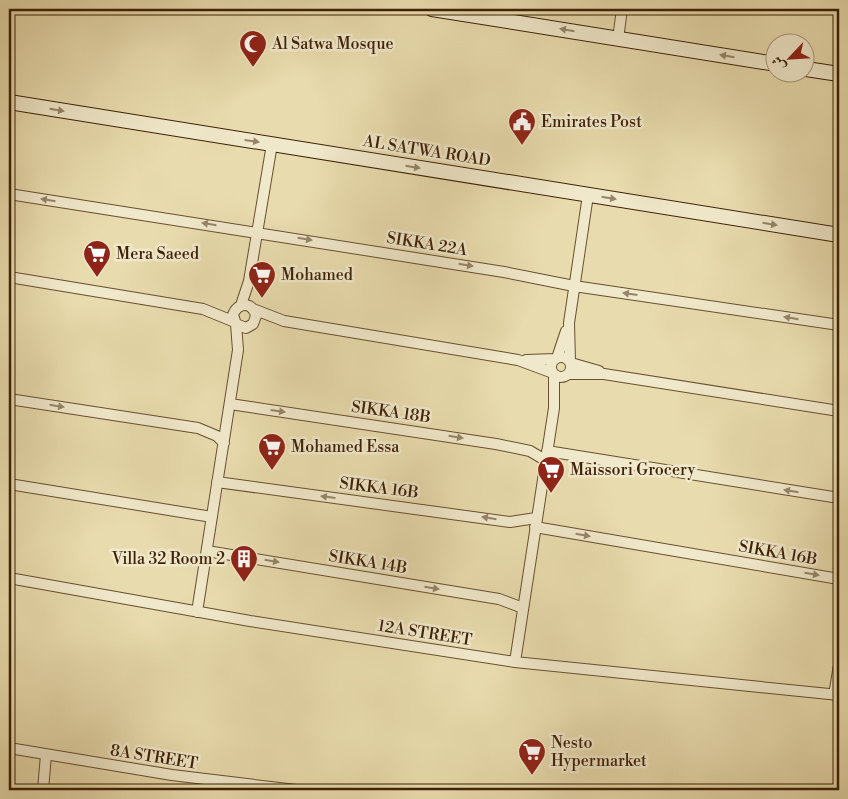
<svg xmlns="http://www.w3.org/2000/svg" width="848" height="799" viewBox="0 0 848 799" font-family="'Libre Bodoni',Amiri,serif">
<rect width="100%" height="100%" fill="#e8dbad"/>
<filter id="stains"><feTurbulence type="fractalNoise" baseFrequency=".004" numOctaves="4"/><feColorMatrix values="0 0 0 0 .2 0 0 0 0 .09 0 0 0 0 .02 0 0 0 .5 -.17"/></filter>
<radialGradient id="worn" r=".72"><stop offset=".6" stop-color="#630" stop-opacity="0"/><stop offset="1" stop-color="#630" stop-opacity=".3"/></radialGradient>
<g fill="none" stroke-linecap="round" stroke-linejoin="round">
<defs>
<path id="street" d="M618 39 622 9
M9 194 504 272 574 286 839 325
M9 277 203 309 235 322
M241 305 249 281 272 144
M253 309 284 321 518 360 553 373
M551 367a10 10 0 1 1 20 0a10 10 0 1 1-20 0Z
M557 358 566 331
M526 360 555 359
M570 361 569 323 588 195
M571 363 599 371
M569 374H604L839 411
M9 399 198 428 217 436 224 443
M230 404 496 444 530 451 545 460
M547 451 839 498
M217 482 510 522 536 518
M9 484 212 517
M535 527 839 579
M207 551 499 599 523 608
M9 578 250 621 515 662 839 695
M197 612 238 350 236 324 233 315C238 301 253 302 256 316L253 324 246 328 236 324
M515 662 554 408V374
M834 695 839 665
M9 748 172 775 296 790
M43 790 46 755"/>
<path id="secondary" d="M432 9 776 64
M806 69 839 74
M9 102 839 235"/>
</defs>
<use href="#street" stroke="#684f30" stroke-width="12"/>
<use href="#secondary" stroke="#3d2007" stroke-width="16"/>
<use href="#street" stroke="#f0e8ca" stroke-width="10"/>
<use href="#secondary" stroke="#f0e8ca" stroke-width="14"/>
</g>
<defs><path id="oneway-solid" d="M-6-.8H1V-3.2L6.5 0L1 3.2V.8H-6Z" transform="scale(1.25)"/></defs>
<g fill="#968468">
<use href="#oneway-solid" transform="translate(567 30) rotate(-170)"/>
<use href="#oneway-solid" transform="translate(727 56) rotate(-171)"/>
<use href="#oneway-solid" transform="translate(57 110) rotate(9)"/>
<use href="#oneway-solid" transform="translate(252 141) rotate(8)"/>
<use href="#oneway-solid" transform="translate(413 167) rotate(9)"/>
<use href="#oneway-solid" transform="translate(609 198) rotate(9)"/>
<use href="#oneway-solid" transform="translate(48 200) rotate(-171)"/>
<use href="#oneway-solid" transform="translate(209 224) rotate(-171)"/>
<use href="#oneway-solid" transform="translate(770 224) rotate(9)"/>
<use href="#oneway-solid" transform="translate(305 239) rotate(9)"/>
<use href="#oneway-solid" transform="translate(466 265) rotate(9)"/>
<use href="#oneway-solid" transform="translate(630 294) rotate(-172)"/>
<use href="#oneway-solid" transform="translate(791 318) rotate(-171)"/>
<use href="#oneway-solid" transform="translate(57 406) rotate(9)"/>
<use href="#oneway-solid" transform="translate(278 411) rotate(8)"/>
<use href="#oneway-solid" transform="translate(456 437) rotate(9)"/>
<use href="#oneway-solid" transform="translate(791 491) rotate(-171)"/>
<use href="#oneway-solid" transform="translate(328 497) rotate(-173)"/>
<use href="#oneway-solid" transform="translate(489 518) rotate(-171)"/>
<use href="#oneway-solid" transform="translate(583 535) rotate(10)"/>
<use href="#oneway-solid" transform="translate(272 561) rotate(9)"/>
<use href="#oneway-solid" transform="translate(812 574) rotate(10)"/>
<use href="#oneway-solid" transform="translate(432 588) rotate(9)"/>
</g>
<defs>
<symbol id="mosque-pin" viewBox="-11 -11 22 30"><path d="M0 17L-7.5 6A9.5 9.5 0 1 1 7.5 6Z" fill="#8f2418" stroke="#f0e8ca"/><path d="M3.5-4.9A6 6 0 1 0 3.5 4.9A5 5 0 1 1 3.5-4.9Z" fill="#fff"/></symbol>
<symbol id="civic-pin" viewBox="-11 -11 22 30"><path d="M0 17L-7.5 6A9.5 9.5 0 1 1 7.5 6Z" fill="#8f2418" stroke="#f0e8ca"/><path d="M-.6-6.5H3V-4.5H.6V-3L4-1V1h2V6H-6V1h2V-1L-.6-3ZM-1.2 2.5V6h2.4V2.5Z" fill="#fff"/></symbol>
<symbol id="supermarket-pin" viewBox="-11 -11 22 30"><path d="M0 17L-7.5 6A9.5 9.5 0 1 1 7.5 6Z" fill="#8f2418" stroke="#f0e8ca"/><path d="M-6-5.5h2.5l.6 2H6L4.5 2H-2.5L-4.4-4H-6ZM-1.5 3.2a1.3 1.3 0 1 0 .1 0ZM3 3.2a1.3 1.3 0 1 0 .1 0Z" fill="#fff"/></symbol>
<symbol id="building-pin" viewBox="-11 -11 22 30"><path d="M0 17L-7.5 6A9.5 9.5 0 1 1 7.5 6Z" fill="#8f2418" stroke="#f0e8ca"/><path d="M-4-6H4V6H1V3H-1V6H-4ZM-2.5-4.3h1.7v1.8h-1.7ZM.8-4.3h1.7v1.8H.8ZM-2.5-1h1.7V.8h-1.7ZM.8-1h1.7V.8H.8Z" fill="#fff"/></symbol>
</defs>
<g fill-rule="evenodd">
<use href="#mosque-pin" x="237" y="28" width="32" height="43"/>
<use href="#civic-pin" x="506" y="106" width="32" height="43"/>
<use href="#supermarket-pin" x="81" y="238" width="32" height="43"/>
<use href="#supermarket-pin" x="246" y="259" width="32" height="43"/>
<use href="#supermarket-pin" x="256" y="431" width="32" height="43"/>
<use href="#supermarket-pin" x="535" y="454" width="32" height="43"/>
<use href="#building-pin" x="228" y="543" width="32" height="43"/>
<use href="#supermarket-pin" x="516" y="736" width="32" height="43"/>
</g>
<g text-anchor="middle" dominant-baseline="central" stroke-width="5" stroke-linejoin="round" paint-order="stroke">
<g font-size="16" fill="#3d2007" stroke="#f0e8ca" text-anchor="start">
<text x="272" y="44">Al Satwa Mosque</text>
<text x="541" y="122">Emirates Post</text>
<text x="116" y="254">Mera Saeed</text>
<text x="281" y="275">Mohamed</text>
<text x="291" y="447">Mohamed Essa</text>
<text x="570" y="470">Maissori Grocery</text>
<text x="225" y="559" text-anchor="end">Villa 32 Room 2</text>
<text x="551" y="743">Nesto<tspan x="551" dy="18">Hypermarket</tspan></text>
</g>
<g font-size="16" fill="#3d2007" stroke="#f0e8ca">
<text transform="translate(427 151) rotate(9)">AL SATWA ROAD</text>
<text transform="translate(427 244) rotate(9)">SIKKA 22A</text>
<text transform="translate(391 412) rotate(8)">SIKKA 18B</text>
<text transform="translate(379 488) rotate(7)">SIKKA 16B</text>
<text transform="translate(778 553) rotate(10)">SIKKA 16B</text>
<text transform="translate(368 562) rotate(9)">SIKKA 14B</text>
<text transform="translate(425 633) rotate(9)">12A STREET</text>
<text transform="translate(154 757) rotate(9)">8A STREET</text>
</g>
</g>
<rect width="848" height="799" fill="none" stroke="#e8dbad" stroke-width="30"/>
<rect x="10" y="10" width="828" height="779" fill="none" stroke="#3d2007" stroke-width="2.5"/>
<rect x="15" y="15" width="818" height="769" fill="none" stroke="#3d2007"/>
<g transform="translate(790 58) rotate(245)"><circle r="24" fill="#f0e8ca" stroke="#a8987c"/>
<path d="M0-4L9 19L0 12L-9 19Z" fill="#8f2418"/>
<text y="-8" font-size="14" font-weight="bold" text-anchor="middle" fill="#3d2007">ش</text>
</g>
<rect width="100%" height="100%" filter="url(#stains)"/>
<rect width="100%" height="100%" fill="url(#worn)"/>
</svg>
